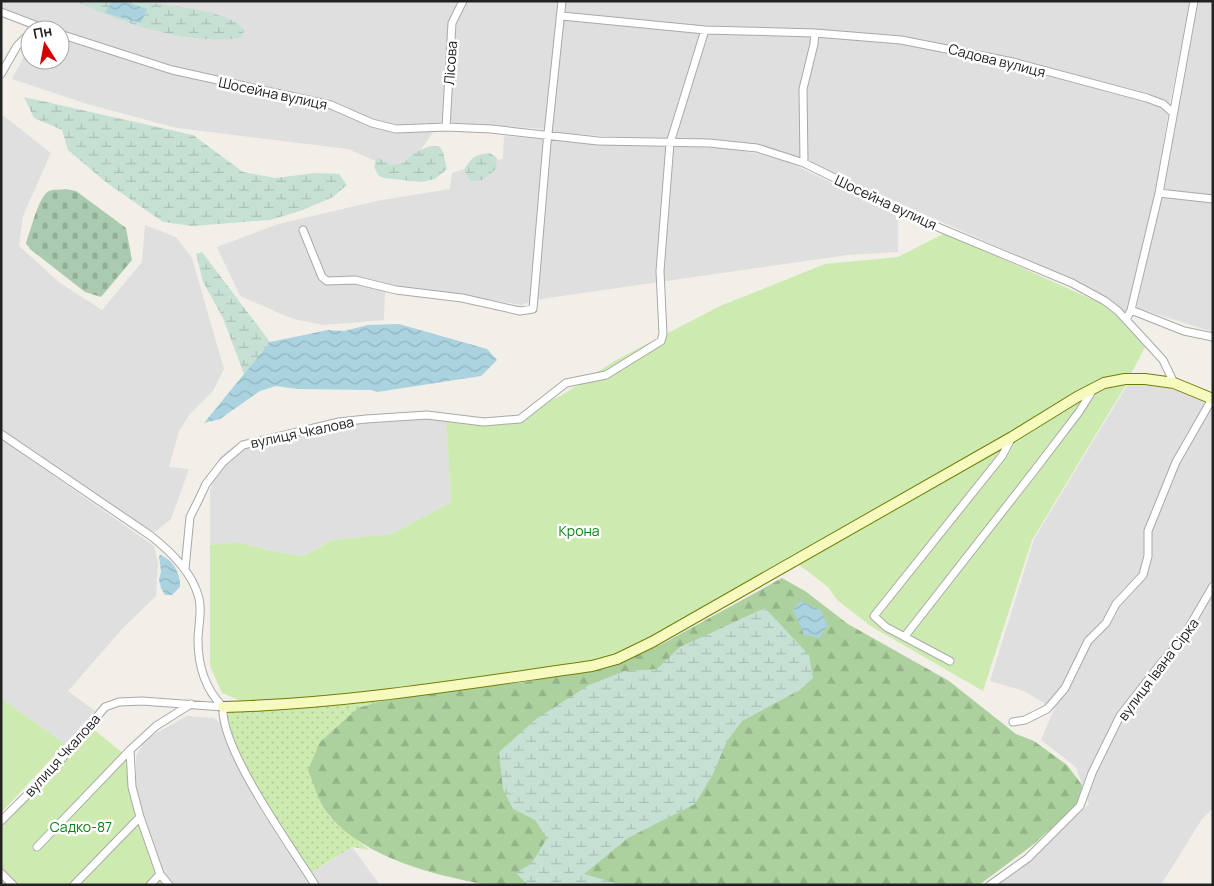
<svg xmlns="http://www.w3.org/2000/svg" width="1214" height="886" viewBox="0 0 1214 886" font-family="Manrope,sans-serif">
<defs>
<pattern id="grass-dots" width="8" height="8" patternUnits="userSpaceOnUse" patternTransform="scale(1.25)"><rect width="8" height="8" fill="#cdebb0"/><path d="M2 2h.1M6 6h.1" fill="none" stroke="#b0c997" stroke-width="1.8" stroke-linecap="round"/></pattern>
<pattern id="forest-firs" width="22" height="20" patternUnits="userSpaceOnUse" patternTransform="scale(1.25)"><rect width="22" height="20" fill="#add19e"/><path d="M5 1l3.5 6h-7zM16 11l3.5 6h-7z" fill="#95b388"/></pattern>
<pattern id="wetland-marsh" width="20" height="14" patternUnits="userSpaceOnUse" patternTransform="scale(1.25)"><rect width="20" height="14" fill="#c6e0d4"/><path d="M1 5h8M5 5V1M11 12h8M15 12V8" fill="none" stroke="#aac0b6"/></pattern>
<pattern id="cemetery-stones" width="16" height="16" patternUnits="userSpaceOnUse" patternTransform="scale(1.25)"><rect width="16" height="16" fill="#aacbaf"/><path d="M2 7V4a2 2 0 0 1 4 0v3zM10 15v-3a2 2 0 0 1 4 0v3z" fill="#92ae96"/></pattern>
<pattern id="water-waves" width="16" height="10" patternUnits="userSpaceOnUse" patternTransform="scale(1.25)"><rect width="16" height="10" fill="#aad3df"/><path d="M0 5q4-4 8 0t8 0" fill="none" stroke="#92b5bf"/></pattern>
</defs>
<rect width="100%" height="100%" fill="#f2efe9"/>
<path fill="#e0dfdf" d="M1 1H559L546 129 440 122 420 151 400 168 380 163 348 149 177 128 87 104 12 79 30 45V60H60V30H38L41 23 1 7Z
M564 1H1191L1170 101 1156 190 1126 313 1084 285 786 153 751 144 550 133Z
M1198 1H1213V332L1137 308Z
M1 114 51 153 23 216 19 246 60 283 102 310 142 262 145 225 176 237 192 258 224 369 213 391 190 414 179 431 169 467 189 469 171 519 155 532 140 526 1 431Z
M504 136 616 145 726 148 781 158 898 216V252L847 255 541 299 521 305 444 292 385 290 384 320 324 325 293 319 240 296 217 247 278 224 377 201 450 189 452 173 492 160 503 159Z
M1129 382 1180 391 1213 404V808L1202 819 1161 885H995L1041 850 1089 804 1076 767 1041 740 1054 709 1024 691 990 681 1034 539Z
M417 412 446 414 451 502 392 534 333 540 303 556 271 551 238 542 210 545V490L220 457 238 443 316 423 361 416Z
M1 439 154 546 158 563 156 596 123 628 68 691 95 711 65 744 1 698Z
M187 716 214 718 220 723 307 876 352 847 380 885H172L165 876 136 794V756L146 739Z"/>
<path fill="url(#grass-dots)" d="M400 694 328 815 369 850 352 847 306 876 247 783 219 722 225 709 347 701 345 705Z"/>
<path fill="url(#forest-firs)" d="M782 578 805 591 848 624 949 681 1016 734 1034 741 1067 765 1082 785 1081 801 1034 844 979 885H488C434 875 366 859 329 815 319 804 314 784 308 770L320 742 358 708 399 696 524 682 610 667 662 644Z"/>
<path fill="url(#wetland-marsh)" d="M75 1C95 1 117 0 137 1 162 5 230 9 244 30L241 38C185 45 126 24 75 1Z
M24 97 193 135 243 172 275 178 316 173 339 174 347 185 333 197 303 210 270 220 192 226 163 222 107 183 68 150 62 130 34 118Z
M439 146 443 152 447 169 435 179 421 182 384 178 378 175 374 167 377 157 392 165 404 163 413 154 427 147Z
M490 153 497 158 496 169 483 180 470 181 464 170C471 158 475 154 490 153Z
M202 252 270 342 244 374 223 318 203 282 196 254Z
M765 608 809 655 813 678 800 690 742 721 727 741 713 774 695 804 628 838 584 874 623 885H528L516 873 532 863 547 838 535 820 513 809 503 789 499 752 536 719 589 685 625 671 657 669 680 647Z"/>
<path fill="url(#cemetery-stones)" d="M66 189 76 191 126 228 132 260 101 297 85 292 30 249 26 243C30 233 39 195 49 191 53 189 61 190 66 189Z"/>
<path fill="#cdebb0" d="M945 233 1100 303 1121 319 1145 347 1131 374 1112 376 1080 390 940 474 761 574 704 609 640 644 600 661 319 698 241 701 222 693 210 666V545L238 542 271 551 303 556 333 540 392 534 451 502 446 414 488 418 519 415 562 395 616 360 720 306 825 264 898 257Z
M1127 383 1032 540 983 691 872 627 837 600 828 587 798 564 950 479 1102 386Z
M1 698 65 744 1 813Z
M92 728 124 754 136 810 167 885H1V828Z"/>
<path fill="url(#water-waves)" d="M112 1H125L147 9 141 23 105 13Z
M399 324 487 349 497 360 481 376 377 392 371 390 297 389 276 386 260 391 220 419 204 423 270 342 328 330 344 331 368 325Z
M161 555C173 560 181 574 180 587L172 595H165L161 588 159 580 161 571 159 556Z
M801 601 820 610 828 625 819 638 804 635 793 609Z"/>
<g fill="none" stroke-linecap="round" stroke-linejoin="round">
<defs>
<path id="street" d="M1 12 48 30
M562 16 705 30 815 33 901 40 1013 62 1147 98 1163 104 1172 112
M60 34 172 70 331 105 372 123 396 129 446 127 491 129 598 141 709 143 757 148 804 163 916 218 1072 283 1105 301 1118 311 1163 360 1174 383
M1 74 17 46 30 33
M446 127 452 23 463 1
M804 163 803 89 814 44 815 33
M1159 193 1213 199
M303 230 322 277 327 281 355 280 396 290 462 298 520 311 533 309 547 143 562 1
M1131 310 1184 331 1213 337
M1126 320 1131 310 1159 193 1194 1
M1 434 151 536C170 551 191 571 198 595 203 609 198 626 198 640 198 665 205 689 223 707
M185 569 190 517 198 501 206 484 223 462 243 445 339 422 366 419 427 415 484 422 520 419 566 383 606 375 661 341 663 334 660 271 670 143 705 30
M905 636 1034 471 1079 412 1094 388
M950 661 886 627 874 616 1002 456 1012 437
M223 707C220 749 291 846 315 885
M1013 722 1025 720 1047 709 1055 700 1065 688 1088 641 1106 623 1116 604 1143 575 1148 556V531L1176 462 1212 399
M140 817 160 874 150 885
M1 821 54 768 105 707 119 702 142 701 223 707
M37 847 130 750
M1 873 13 885
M160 874 169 885
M74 885 140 817 132 787 130 750 156 726 191 704
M990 885 1028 858 1080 806 1092 773 1120 716 1162 662 1181 641 1213 586"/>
<path id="secondary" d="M223 707C347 704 470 683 592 666L617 659 652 642 1012 437 1077 397 1104 383 1125 379H1145L1174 383 1213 399"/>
</defs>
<use href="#street" stroke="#a9a9a9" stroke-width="9"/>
<use href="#secondary" stroke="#707d05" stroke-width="12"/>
<use href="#street" stroke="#fff" stroke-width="7"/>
<use href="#secondary" stroke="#f7fabf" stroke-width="10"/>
</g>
<g text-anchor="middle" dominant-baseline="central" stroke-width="5" stroke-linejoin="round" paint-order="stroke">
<g font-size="14" fill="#222" stroke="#fff">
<text transform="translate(997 60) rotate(14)">Садова вулиця</text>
<text transform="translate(450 63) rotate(-86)">Лісова</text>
<text transform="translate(273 93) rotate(12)">Шосейна вулиця</text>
<text transform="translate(886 202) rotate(25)">Шосейна вулиця</text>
<text transform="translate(302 432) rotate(-12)">вулиця Чкалова</text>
<text transform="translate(1158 669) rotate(-53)">вулиця Івана Сірка</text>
<text transform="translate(62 755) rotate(-48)">вулиця Чкалова</text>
</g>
<g font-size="14" fill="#0c8416" stroke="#fff">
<text x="579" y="530">Крона</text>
<text x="81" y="826">Садко-87</text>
</g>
</g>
<rect width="1214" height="886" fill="none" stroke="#222222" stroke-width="5"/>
<g transform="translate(45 45) rotate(349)"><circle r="24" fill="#ffffff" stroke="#a7a7a7"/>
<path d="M0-4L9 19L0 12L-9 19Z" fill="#d40000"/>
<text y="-8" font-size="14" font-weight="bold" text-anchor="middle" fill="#222222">Пн</text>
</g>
</svg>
